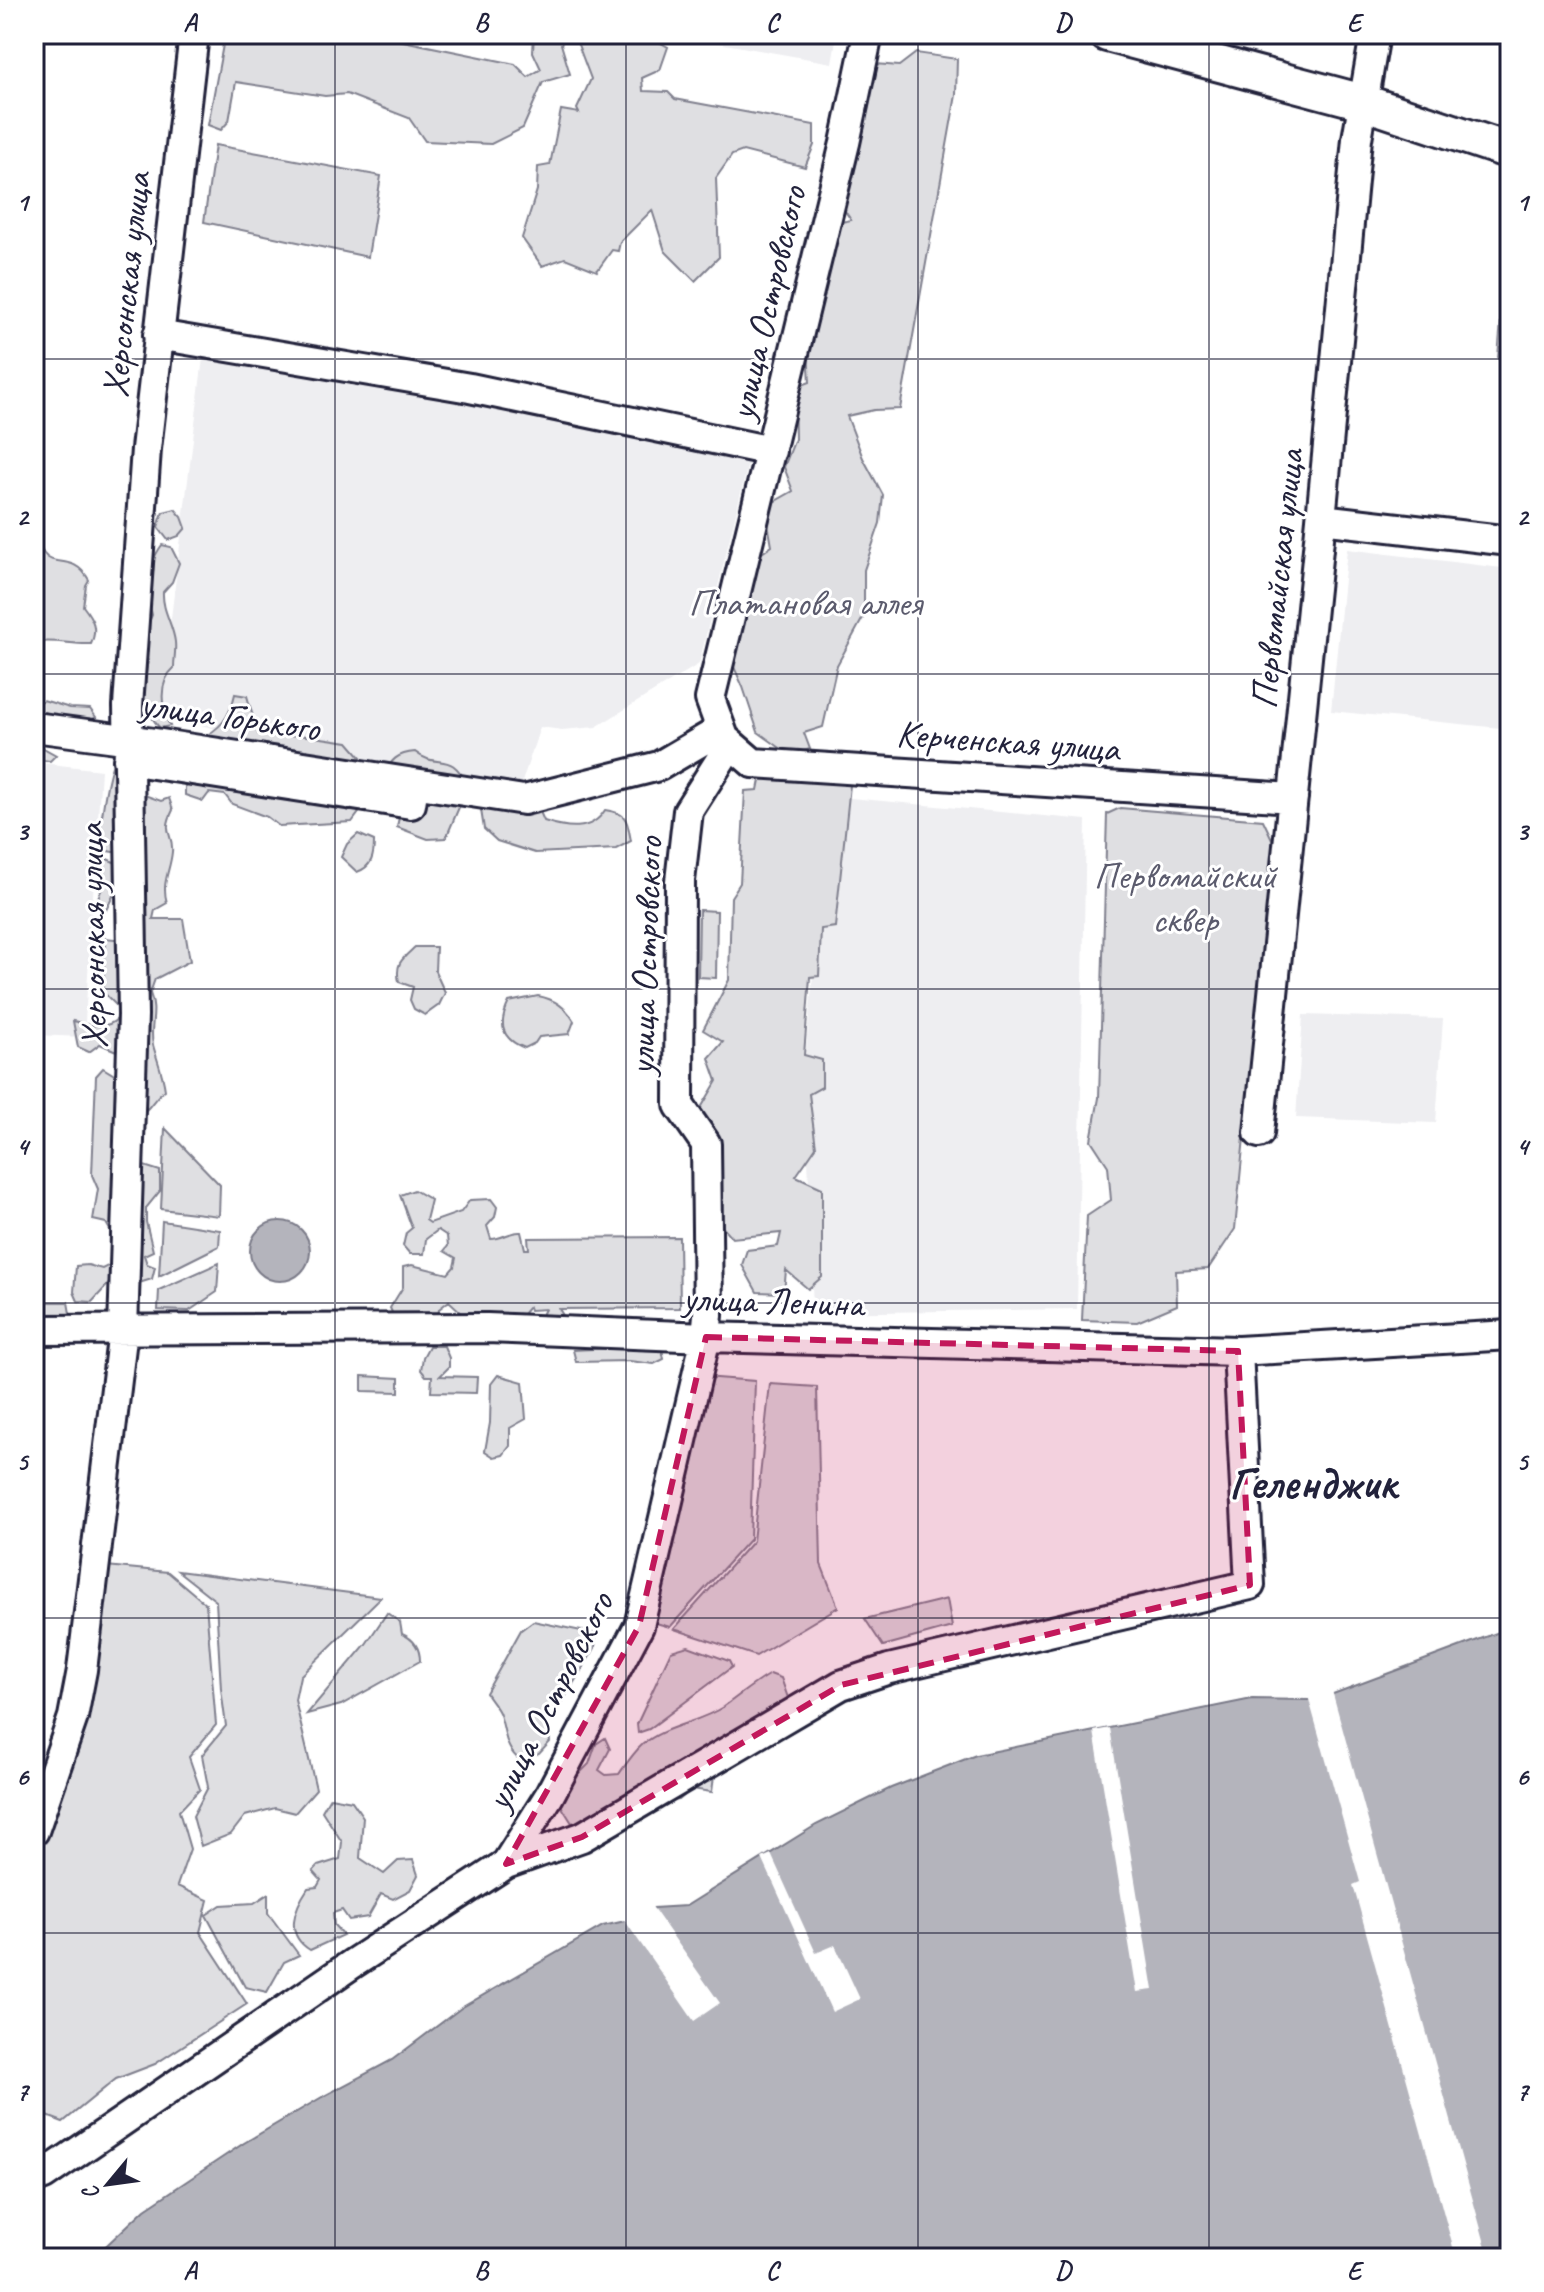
<svg xmlns="http://www.w3.org/2000/svg" width="1544" height="2292" viewBox="0 0 1544 2292" font-family="Caveat,sans-serif">
<rect width="100%" height="100%" fill="#fff"/>
<filter id="ink" filterUnits="userSpaceOnUse"><feTurbulence type="fractalNoise" baseFrequency=".0125" numOctaves="2"/><feDisplacementMap in="SourceGraphic" scale="16" xChannelSelector="R" yChannelSelector="G"/><feConvolveMatrix kernelMatrix="1 2 1 2 8 2 1 2 1" color-interpolation-filters="sRGB"/></filter>
<g filter="url(#ink)">
<path fill="#eeeef1" d="M668 34H837L832 63Z
M203 358 331 374 749 460 699 664 596 727 562 730 540 727 520 788 324 753 159 716Z
M1347 549 1510 569V729L1331 711Z
M34 762 101 770 84 1037 34 1035Z
M829 796 1086 820 1077 1309 813 1313 805 1062Z
M1303 1015 1443 1019 1436 1123 1296 1118Z"/>
<path fill="#dfdfe2" stroke="#80808e" stroke-width="2" d="M225 34H369L515 64 528 77 541 69 533 52 534 34H567L561 44 570 74 543 82 523 128 491 144 425 141 409 118 347 94 325 96 236 82 229 121 221 130 208 125Z
M574 34H619L620 37 645 34 668 47 660 70 642 78 643 91 668 92 675 99 814 125V145L805 167 743 151 732 155 716 178 719 257 695 281 665 251 652 210 620 242 618 251 612 250 597 271 565 258 542 266 522 238 537 190 538 167 550 165 561 110 579 113 577 109 591 79Z
M858 34H883L876 64 899 66 916 53 957 59 956 95 900 409 874 410 847 416 863 458 883 495 880 523 864 570V616L837 665 823 727 804 733 810 749 790 755 758 732 743 687 729 656 756 557 772 546 765 507 793 491 784 467 795 439 794 388 810 382 807 335 836 223 851 220 826 183Z
M215 145 381 176 368 257 204 222Z
M1502 307 1510 308V359L1498 358Z
M175 509 182 517 186 528 179 536 168 540 158 527 163 512Z
M34 536C38 542 40 549 44 554 54 568 74 553 89 580L86 585 83 606C93 619 98 628 91 644 74 645 57 640 40 642L34 651Z
M162 545 171 547 179 563 172 582 163 592C162 611 173 624 175 642 176 651 174 659 174 668 158 682 161 709 170 726L160 728C150 718 150 710 141 701L148 661 142 650 146 629 152 615C146 591 147 565 162 545Z
M235 694 247 696 258 734 308 736 348 742 361 757 349 771 364 806 352 822 279 826 267 817 232 804 225 795 209 793 203 801 185 795V776L169 734 185 732 199 739C220 730 230 717 235 694Z
M43 700 70 708 90 709 96 717C78 733 56 730 40 746L56 755 50 761 34 759V708Z
M415 752C439 771 450 748 468 786L446 838 428 839 397 827 400 812 384 776C390 760 398 753 415 752Z
M112 766 131 776 147 796 161 801 169 798 173 810C161 834 174 833 172 852 170 872 161 882 167 903L155 910 153 919H183L190 961 155 979 150 993C158 1013 149 1026 153 1045 157 1060 163 1074 165 1090 153 1098 151 1109 138 1117L140 1152 144 1166 160 1171V1191L146 1208V1222L153 1251 144 1255 147 1264 155 1267 152 1279 139 1283 118 1294 113 1279 92 1302 78 1301 74 1292 76 1266 88 1265 102 1269 116 1262 114 1237 106 1223 93 1220 98 1189 92 1175 96 1076 103 1068 113 1074 120 1069 121 1053 100 1044 89 1052 78 1047 73 1021C87 1024 105 1031 117 1019L124 1033 126 1015 103 992 105 938 125 940 131 895 145 879 130 855 96 849C103 821 103 793 112 766Z
M762 770 833 776 835 783 850 785 835 927 821 929 819 976 810 977 804 1055 822 1060V1087L809 1094 816 1147 796 1176 822 1188V1277L808 1289 786 1270 784 1293 757 1292 742 1265 747 1250 778 1246 781 1233 732 1238 718 1222 695 1118 717 1081 709 1058 723 1042 703 1030 729 980 731 897 740 883 745 791 758 790Z
M489 802 538 807 544 821C566 828 591 833 605 810 628 813 627 820 631 841L616 849 535 853 497 841 484 829 481 810Z
M1120 808 1263 820 1273 841 1235 1229 1208 1269 1176 1271 1177 1305 1137 1322 1082 1320 1087 1216 1111 1200 1108 1166 1091 1140 1099 1098 1107 814Z
M358 834 374 841C374 856 372 867 357 872L341 857 347 844Z
M107 859 121 865 123 889 114 894 106 910 97 900 105 881 98 871Z
M699 910 717 911 716 978 698 977Z
M415 947H436L435 971 445 993 439 1005 425 1015 414 1009 410 1000 413 987 399 982C395 963 402 959 415 947Z
M538 996C554 999 566 1007 574 1021L569 1034 539 1037 535 1043 525 1048C501 1039 498 1024 509 1002Z
M165 1128 220 1185 219 1216 161 1209Z
M414 1190 431 1200 426 1220 430 1223 461 1212 470 1200 491 1199 497 1207 495 1217 487 1226 491 1239C503 1239 510 1231 521 1232L525 1249H529L528 1238 679 1237 680 1308 559 1309 568 1323 561 1340 552 1346 538 1341 539 1321 545 1309 530 1310 529 1307 505 1335 464 1315 449 1301 439 1309 438 1319H395L390 1308 403 1287V1267L412 1265 448 1274 454 1267 456 1258 444 1251 448 1246 447 1236 438 1230 426 1239 424 1254H410L403 1246 406 1233 412 1228 400 1195Z
M162 1221 220 1230 219 1246 159 1276Z
M219 1263 217 1292 189 1311 158 1310 159 1290Z
M34 1302H68L71 1319 34 1328Z
M429 1346H444L449 1358V1367L440 1376 477 1377 476 1393 431 1392 432 1376H426L421 1370 423 1357Z
M654 1346 662 1349 664 1359 654 1364 629 1361 576 1362 573 1350Z
M498 1375 523 1382 526 1419 510 1428V1446L503 1455 494 1457 485 1451 490 1423 491 1384Z
M362 1376 399 1378V1392L362 1391Z
M704 1377 755 1381 750 1539 670 1627 649 1621Z
M770 1384 817 1387 821 1564 838 1607 756 1656 674 1629 753 1541Z
M106 1566 168 1572 206 1604 216 1725 189 1757 200 1789 179 1811 190 1849 177 1886 208 1900 200 1932 247 2004 155 2064 116 2079 63 2122 34 2111V1858L70 1751Z
M178 1571 381 1597 300 1676 295 1700 316 1789 295 1813 275 1808 245 1816 231 1834 201 1846 193 1816 208 1787 202 1755 226 1726 221 1689 216 1601Z
M947 1599 952 1627 883 1646 865 1619Z
M387 1613 400 1622 402 1634C414 1639 420 1648 420 1661L341 1705 307 1714 366 1644Z
M533 1621 596 1634 595 1648 548 1725 550 1742 539 1754 521 1761C504 1749 506 1732 500 1715 498 1708 490 1700 486 1693L521 1630Z
M688 1646 729 1661 732 1667 649 1729 638 1733 637 1724 671 1651Z
M770 1674 781 1678 788 1698 789 1718 715 1768 712 1792 692 1789 679 1800 651 1803 572 1823 560 1804 569 1784 589 1764 596 1744 605 1738 610 1749 599 1770 606 1775 619 1774C626 1764 634 1752 643 1744 667 1725 698 1723 723 1707 739 1696 752 1684 770 1674Z
M330 1797 352 1801 363 1817 360 1858 384 1874 398 1861 413 1860 418 1875 410 1890 393 1899 381 1894 368 1917 349 1920 342 1910 333 1913 334 1925 343 1935 310 1950C284 1934 294 1909 308 1888L317 1887 321 1880 313 1871 318 1866 340 1859 342 1842 322 1811Z
M268 1894V1913L299 1955 284 1962 267 1992 245 1987 206 1915 221 1905 254 1903Z"/>
<path fill="#b4b4bc" stroke="#7a7a88" stroke-width="2" d="M250 1251a30 30 0 1 1 60 0a30 30 0 1 1-60 0Z
M1510 1628V2258H93L145 2209 244 2143 322 2097 392 2060 461 2008 603 1926 625 1921 653 1908 686 1906 816 1825 891 1788 976 1755 1252 1699 1309 1700 1333 1694Z"/>
<path fill="#fff" d="M1332 1690 1333 1694 1489 2258H1456L1353 1885 1360 1882 1308 1696Z
M1110 1728 1153 1990 1137 1992 1094 1731Z
M771 1854 816 1953 835 1945 860 1999 832 2012 762 1858Z
M651 1905 720 2003 694 2021 623 1918Z"/>
<g fill="none" stroke-linecap="round" stroke-linejoin="round">
<defs>
<path id="minor" d="M158 335 470 388 771 451
M1321 519 1510 541
M34 727 154 743 524 800 659 766 717 732 753 763 1293 798
M128 760 411 804 414 785
M1259 1133 1321 519 1357 139 1375 34
M34 1330 487 1328 706 1337 1238 1351 1510 1335
M34 1831 73 1717 82 1670 123 1330 133 1015 128 706 146 449 194 34
M506 1864 549 1796 639 1626 706 1337 708 1315 706 1144 679 1105 680 881 688 811 728 748 710 699 845 143 868 34
M34 2179 44 2175 352 1964 506 1864 582 1837 841 1685 889 1669 1250 1585 1238 1351"/>
<path id="major" d="M1107 34 1363 102 1510 151"/>
</defs>
<use href="#minor" stroke="#22223b" stroke-width="34"/>
<use href="#major" stroke="#22223b" stroke-width="40"/>
<use href="#minor" stroke="#fff" stroke-width="28"/>
<use href="#major" stroke="#fff" stroke-width="34"/>
</g>
</g>
<path fill="#c2185b" fill-opacity="0.2" stroke="#c2185b" stroke-width="6" stroke-dasharray="16 10" stroke-linejoin="round" d="M706 1337 1238 1351 1250 1585 841 1685 582 1837 506 1864 639 1626Z"/>
<path fill="none" stroke="#22223b" stroke-width="2" stroke-opacity="0.55" d="M335 34V2258M626 34V2258M918 34V2258M1209 34V2258M34 359H1510M34 674H1510M34 989H1510M34 1303H1510M34 1618H1510M34 1933H1510"/>
<g text-anchor="middle" dominant-baseline="central" stroke-width="6" stroke-linejoin="round" paint-order="stroke">
<g font-size="38" fill="#22223b" stroke="#fff">
<text transform="translate(126 285) rotate(-84)">Херсонская улица</text>
<text transform="translate(767 303) rotate(-77)">улица Островского</text>
<text transform="translate(1277 579) rotate(-84)">Первомайская улица</text>
<text transform="translate(230 716) rotate(8)">улица Горького</text>
<text transform="translate(1008 741) rotate(4)">Керченская улица</text>
<text transform="translate(92 936) rotate(-91)">Херсонская улица</text>
<text transform="translate(645 956) rotate(-88)">улица Островского</text>
<text transform="translate(773 1301) rotate(2)">улица Ленина</text>
<text transform="translate(549 1701) rotate(-63)">улица Островского</text>
</g>
<g font-size="38" fill="#5b5b6d" stroke="#fff">
<text x="805" y="602">Платановая аллея</text>
<text x="1185" y="875">Первомайский<tspan x="1185" dy="44">сквер</tspan></text>
</g>
<g font-size="46" font-weight="bold" fill="#22223b" stroke="#fff">
<text x="1313" y="1483">Геленджик</text>
</g>
</g>
<rect width="1544" height="2292" fill="none" stroke="#fff" stroke-width="88"/>
<g transform="translate(108 2184) rotate(241)" stroke="#ffffff" stroke-width="6" paint-order="stroke">
<path d="M0-6L14 30L0 20L-14 30Z" fill="#22223b"/>
<text y="-12" font-size="22" font-weight="bold" text-anchor="middle" fill="#22223b">С</text>
</g>
<rect x="44" y="44" width="1456" height="2204" fill="none" stroke="#22223b" stroke-width="3"/>
<g font-size="26" text-anchor="middle" font-weight="bold" fill="#22223b">
<text x="190" y="31">A</text>
<text x="481" y="31">B</text>
<text x="772" y="31">C</text>
<text x="1063" y="31">D</text>
<text x="1354" y="31">E</text>
<text x="22" y="211">1</text>
<text x="1522" y="211">1</text>
<text x="22" y="525">2</text>
<text x="1522" y="525">2</text>
<text x="22" y="840">3</text>
<text x="1522" y="840">3</text>
<text x="22" y="1155">4</text>
<text x="1522" y="1155">4</text>
<text x="22" y="1470">5</text>
<text x="1522" y="1470">5</text>
<text x="22" y="1785">6</text>
<text x="1522" y="1785">6</text>
<text x="22" y="2100">7</text>
<text x="1522" y="2100">7</text>
<text x="190" y="2279">A</text>
<text x="481" y="2279">B</text>
<text x="772" y="2279">C</text>
<text x="1063" y="2279">D</text>
<text x="1354" y="2279">E</text>
</g>
</svg>
